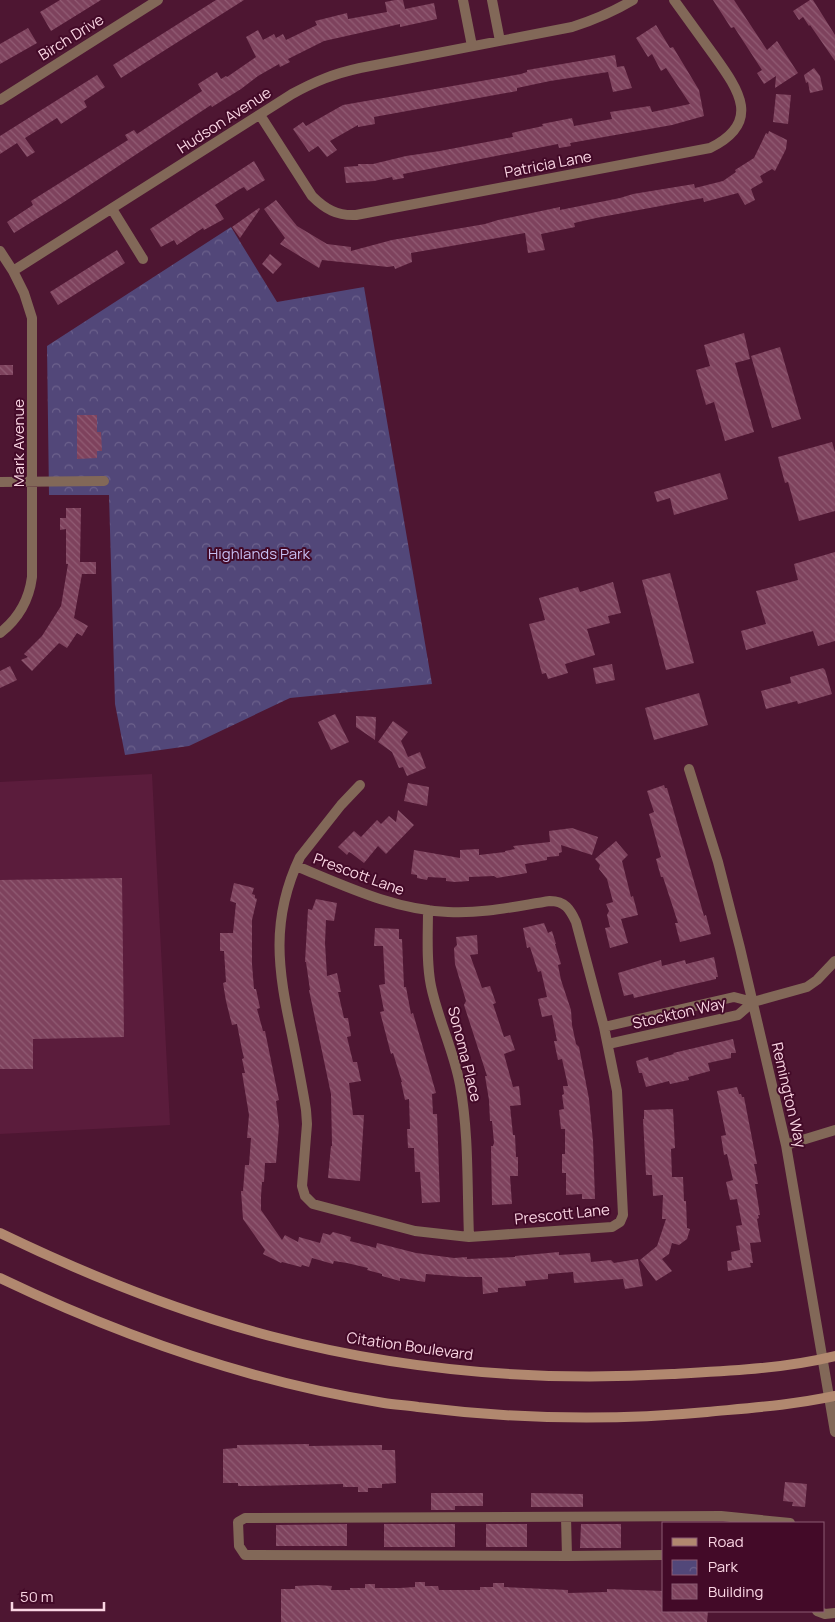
<svg xmlns="http://www.w3.org/2000/svg" width="835" height="1622" viewBox="0 0 835 1622" font-family="Manrope,sans-serif">
<defs>
<pattern id="park-crowns" width="20" height="18" patternUnits="userSpaceOnUse" patternTransform="scale(1.25)"><rect width="20" height="18" fill="#524779"/><path d="M2 6a3 3 0 1 1 6 0M12 15a3 3 0 1 1 6 0" fill="none" stroke="#6c618c"/></pattern>
<pattern id="building-back-hatch" width="6" height="6" patternUnits="userSpaceOnUse" patternTransform="scale(1.25)"><rect width="6" height="6" fill="#7e425d"/><path d="M-1 5l2 2M0 0l6 6M5-1l2 2" fill="none" stroke="#915c74"/></pattern>
</defs>
<rect width="100%" height="100%" fill="#4e1632"/>
<path fill="#5b1c3c" d="M152 774 170 1125 0 1134V782Z"/>
<path fill="url(#park-crowns)" d="M231 227 277 302 364 287 432 684 290 698 189 746 125 755 115 704 109 495H49L47 346Z"/>
<path fill="url(#building-back-hatch)" d="M60 0H101L51 31 40 12Z
M216 0H244L121 78 113 65Z
M395 0H403L405 9 434 3 437 19 400 27V24L324 41 288 59 290 62 280 67 279 64 258 76 241 89 212 107 211 105 64 202 14 233 7 222 33 205 31 201 128 140 125 135 134 130 137 134 202 91 198 84 217 72 221 79 226 76 227 77 256 57 246 37 258 30 263 40 274 34 276 38 283 34 286 40 317 25 315 21 347 13 348 19 387 12 385 2Z
M713 0H734L767 50 777 41 798 73 775 88 776 76 764 84 757 73 762 70 734 27 731 28Z
M810 0H813L835 35V61L810 25 809 26 803 17 799 20 793 11Z
M656 25 670 48 673 47 699 90 704 116 672 125 570 143 571 146 559 148 558 144 403 174 404 178 393 180 392 177 374 181 346 183 344 167 358 166V164H373L406 156 440 151 513 137 512 133 520 131 543 126 542 124 572 118 574 126 612 119 610 112 650 106 652 112 690 104 666 68 661 71 652 54 648 57 636 38Z
M28 28 37 43 0 64V44Z
M615 55 617 67 624 66 632 88 613 92 608 72 550 81 517 88V91L374 117 375 124 358 127V125L330 141 337 150 327 157 318 146 309 152 293 129 303 122 306 126 343 105 521 74 527 72V70Z
M814 68 820 76 823 90 810 93 808 82 806 83 804 75Z
M97 75 105 87 84 101 87 107 61 124 57 118 25 138 35 152 27 157 17 143 0 154V136Z
M776 94 791 95 788 124 773 122Z
M769 131 787 140 786 149 775 171 772 169 760 176 763 182 751 189 755 200 745 205 738 193 704 202 703 198 596 218 574 223 575 227 541 234 545 250 528 253 525 233 411 253 412 262 395 269 394 266 388 267 322 260 319 268 280 244 285 238 264 209 276 200 297 226 327 244 351 247V251L392 240 485 224 498 220 560 207V210L620 198 633 194 694 184 695 188 723 181 736 172 735 170 754 158 766 133 768 134Z
M254 161 265 180 247 191 244 187 240 189 215 205 224 219 204 230 203 228 177 245 174 240 161 247 150 229Z
M259 208 260 209 240 238 232 227Z
M117 250 125 263 58 305 50 292Z
M270 254 282 264 273 274 262 264Z
M744 333 750 359 735 363 754 432 725 441 714 402 706 405 696 370 710 366 704 345Z
M780 347 801 419 772 428 751 356Z
M0 365H13V375H0Z
M77 415H97V432H101L102 451H97V458L77 459Z
M832 442 835 452V511L799 521 788 482 785 483 778 457Z
M720 473 728 499 674 515 670 498 657 502 654 492Z
M66 508H81L80 562H96V574H82L74 618 88 626 82 636 77 633 67 648 59 643 32 671 21 660 28 657 24 654 42 636 61 606 68 564H66V529L60 530V518H66Z
M835 552V641L818 646 813 631 746 650 741 631 766 624 756 591 798 580 794 564Z
M670 573 694 663 666 670 642 580Z
M613 582 621 613 608 616 610 623 587 629 595 655 565 664 568 673 548 679 546 673 542 674 529 624 545 620 539 598 578 587 580 592Z
M612 664 615 680 596 684 593 668Z
M10 666 17 680 0 688V671Z
M823 668 825 670 832 694 798 704 797 701 766 709 761 691 791 683 790 677Z
M699 693 708 725 654 740 645 708Z
M335 714 349 742 331 750 318 722Z
M356 716 376 717 375 740 356 727Z
M393 721 408 732 401 741 408 757 420 752 426 768 407 776 403 767 399 768 392 752 378 742Z
M408 783 429 787 427 806 404 801Z
M664 785 665 788H667L704 916 706 915 711 934 680 942 675 923H678L663 877H661L656 859 661 857 649 814 654 812 647 791Z
M398 810 414 825 386 854 378 846 364 863 351 853 349 852 347 855 338 847 354 831 361 837 377 820 381 824 389 816 396 822Z
M572 828 598 837 592 855 561 845 562 852 559 853V856L547 857V860L525 864 527 873 497 878 494 876 469 877V881L455 882 446 881V878L428 877 427 880 417 878V875L411 874 414 850 460 858V850L479 849V855L505 852V851L515 849 513 846 550 842 549 831Z
M616 841 628 855 622 861 631 897 633 896 638 915 621 919 628 943 610 948 605 928 610 927 607 915 609 911 606 904 613 902 607 879 599 869 600 865 595 859Z
M122 878 124 1037 33 1039V1069H0V880Z
M234 883 254 888 252 894 255 895V898L257 899 252 920V964L254 989H256L260 1008 257 1009 263 1031H265L279 1100 276 1101 279 1126 276 1163H265L264 1182H262L261 1196V1210L282 1240 285 1235 298 1242 299 1237 320 1243 323 1233 330 1235 333 1232 351 1237 350 1241 376 1248 377 1243 416 1253 454 1258 467 1257V1259L515 1257V1256L559 1252V1255L590 1253 591 1262 611 1260 614 1263 638 1259 643 1286 625 1289 623 1279 574 1283 573 1272 548 1274V1279L525 1281 526 1286 498 1288V1292L483 1294 482 1277H465L426 1274 425 1282 400 1278V1281L382 1276V1274L367 1270 368 1268 347 1263 334 1261 333 1264 312 1258 309 1267 302 1265 301 1267 282 1262 281 1263 263 1254 265 1250 243 1219 241 1191H243L245 1165H249L251 1138H247L249 1115 242 1073H245L242 1059 244 1058 242 1050 237 1024 232 1025 226 1001 223 983 226 982 224 951H220V933H233L236 903 230 901Z
M316 899 337 903 334 921 326 920 325 943 327 976 337 973 341 992H338L344 1018H348L351 1036 347 1037 353 1062H357L361 1081 349 1083 353 1115H364L360 1181 328 1178 331 1146H332L331 1094 309 990H310L306 962H305L308 909 312 910Z
M544 923 548 933 552 931 556 944H555L561 964 558 965 561 980 571 1010 572 1025 576 1044 579 1047 589 1099 593 1141 595 1199H582V1194L566 1195V1173H562V1154H565V1129H561L559 1110 564 1109 562 1095 564 1094 563 1086H568L562 1059 558 1060 554 1041H557L552 1015 542 1017 538 999 547 997 541 971 538 972 530 947 527 948 523 928Z
M375 928 399 929V939H402L404 987H406L411 1014 413 1013 436 1093 432 1094 433 1114H437L440 1202 422 1203 420 1172H415L414 1148H408L407 1129H410L409 1099 405 1100 401 1082H402L393 1053 391 1054 380 1012 384 1011 379 985 385 984 383 946H374Z
M477 935 478 954 470 955 482 988 490 986 496 1003 493 1004 504 1037 510 1035 515 1050 504 1054 513 1087 519 1086 521 1105 510 1106 513 1135H515L516 1157H518V1176H510L512 1204 492 1205 491 1146H493L494 1143 492 1121H490L489 1100 485 1076H487L464 1005 466 1001 455 964 454 948 457 945 456 937Z
M714 957 718 977H716V979L634 998 633 994 624 996 618 973 661 960 662 966 685 960 686 964Z
M733 1039 736 1053H731V1058L708 1063 710 1071 688 1077 689 1080 670 1084 669 1081 646 1087 642 1073H639L636 1061 648 1057 649 1061 674 1054 673 1053Z
M737 1087 739 1094H741L742 1097H744L757 1164H754L758 1184H755L760 1215H758L759 1218 757 1219 761 1242 750 1243 753 1263H750L751 1267 728 1271 727 1261 732 1260 731 1252 740 1250 736 1226 742 1225 737 1199 730 1200 726 1182 733 1180 727 1154 724 1155 721 1136 726 1135 717 1091Z
M673 1109 675 1148 671 1149 672 1177H683L684 1201H686L687 1228 690 1229 687 1239 679 1245 672 1243 669 1254 662 1259 672 1271 656 1281 640 1260 657 1246 666 1219H662L663 1195 653 1196 652 1175H646L643 1119H644V1110Z
M309 1444V1446L382 1445V1450H395L396 1483 382 1484V1488H368V1492H358V1487H343V1484L252 1486H238V1483H223V1449L237 1448V1445Z
M785 1482 807 1484 805 1507 792 1506 793 1502 783 1501Z
M431 1493H483V1506H455V1510H431Z
M531 1493 583 1494V1507H531Z
M347 1524V1546H276V1525Z
M384 1524H455V1547H384Z
M486 1524H527V1547H486Z
M581 1524H621V1548H580Z
M415 1582H425V1586H438L439 1590H480V1587H493V1583H504V1587L568 1590V1593L607 1592V1589L664 1591V1611H708L707 1622H281V1589H295V1586L317 1585 332 1586 331 1590H350V1588H365V1584H375V1588H400L415 1587Z"/>
<g fill="none" stroke-linecap="round" stroke-linejoin="round">
<path stroke="#826858" stroke-width="10" d="M463 0 472 46
M492 0 500 41
M0 100 158 0
M260 115 312 196C325 209 337 216 356 215L710 148C763 122 738 89 713 54 700 36 687 18 674 0
M112 209 143 259
M0 251 13 271 24 293 32 318V577C29 600 18 619 0 633
M13 271 292 94C316 81 333 74 360 68L572 27C594 20 613 12 633 0
M0 482 104 481
M689 769 718 862 740 948 786 1145 835 1432
M296 866C345 886 394 910 448 912 482 914 517 906 550 901 565 901 570 909 576 922L604 1027 617 1091 623 1215 620 1222 612 1227 469 1237 415 1231 313 1204 305 1196 302 1186 307 1124 306 1110C302 1085 297 1060 292 1035 278 970 270 920 300 857L341 805 360 785
M428 910C428 935 426 961 431 986 438 1020 454 1051 460 1085 469 1134 467 1187 469 1237
M604 1027 734 997 753 1002
M608 1044 738 1015 753 1002 807 987 817 980 835 961
M786 1145 835 1130
M566 1517 567 1556
M664 1555 567 1556 245 1555 239 1546 238 1522 245 1518 721 1516 790 1523
M817 1611 825 1614 835 1613"/>
<path stroke="#b1886f" stroke-width="10" d="M0 1233C87 1275 176 1311 270 1336 400 1370 538 1382 672 1374 726 1371 782 1369 835 1356
M0 1278C121 1336 251 1382 384 1403 396 1405 407 1405 418 1407 514 1419 611 1421 707 1412 749 1408 793 1405 835 1396"/>
</g>
<g text-anchor="middle" dominant-baseline="central" stroke-width="4" stroke-linejoin="round" paint-order="stroke">
<g font-size="15" fill="#fad5e3" stroke="#430a28">
<text transform="translate(71 37) rotate(-32)">Birch Drive</text>
<text transform="translate(224 120) rotate(-33)">Hudson Avenue</text>
<text transform="translate(548 164) rotate(-11)">Patricia Lane</text>
<text transform="translate(18 443) rotate(-90)">Mark Avenue</text>
<text transform="translate(359 874) rotate(20)">Prescott Lane</text>
<text transform="translate(679 1013) rotate(-13)">Stockton Way</text>
<text transform="translate(465 1054) rotate(76)">Sonoma Place</text>
<text transform="translate(789 1095) rotate(77)">Remington Way</text>
<text transform="translate(562 1214) rotate(-6)">Prescott Lane</text>
<text transform="translate(410 1346) rotate(8)">Citation Boulevard</text>
</g>
<g font-size="15" fill="#c7bef1" stroke="#430a28">
<text x="259" y="553">Highlands Park</text>
</g>
</g>
<rect x="662" y="1522" width="162" height="90" fill="#430a28" stroke="#8c5b73"/>
<rect x="672" y="1538" width="25" height="8" fill="#b1886f" stroke="#8c5b73"/>
<text x="708" y="1547" font-size="15" fill="#fad5e3">Road</text>
<rect x="672" y="1560" width="25" height="15" fill="url(#park-crowns)" stroke="#8c5b73"/>
<text x="708" y="1572" font-size="15" fill="#fad5e3">Park</text>
<rect x="672" y="1584" width="25" height="15" fill="url(#building-back-hatch)" stroke="#8c5b73"/>
<text x="708" y="1597" font-size="15" fill="#fad5e3">Building</text>
<path d="M12 1602v8h92v-8" fill="none" stroke="#fad5e3" stroke-width="2.5"/>
<text x="20" y="1602" font-size="15" fill="#fad5e3" stroke="#430a28" stroke-width="4" paint-order="stroke">50 m</text>
</svg>
